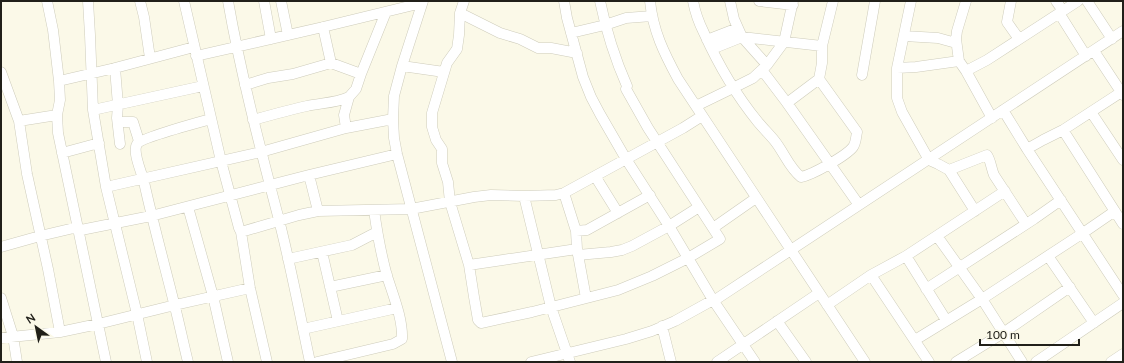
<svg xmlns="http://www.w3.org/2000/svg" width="1124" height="363" viewBox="0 0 1124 363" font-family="Lato,sans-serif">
<rect width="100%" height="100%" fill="#fbf9e8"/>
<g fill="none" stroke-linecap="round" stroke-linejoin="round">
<defs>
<path id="minor" d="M47 1 53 30 59 81 60 100 57 115 58 133 106 362
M88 1 90 35 93 110 106 187 137 314 147 362
M140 1 144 17 150 58
M184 1 221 161 239 228 241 232 250 288 267 362
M228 1C241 75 260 147 279 220 291 267 300 315 310 362
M264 1 271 39
M281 1 288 35
M423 1 402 66 394 96 393 119 394 138 397 154 452 362
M464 1 460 13 459 35 457 49 447 63 432 113V127L436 140 442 149V163L448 182 450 202 469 265 474 297 478 320 481 323 532 312 618 290 652 276 688 258 720 239 648 128 626 89 627 86C615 59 606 30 600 1
M564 1 567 18 583 77 591 97 600 114 626 159 669 226 713 300 755 362
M650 1C653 31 664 53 678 79L865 362
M693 1C695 12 699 23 704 33 718 64 736 95 758 122 763 128 769 134 774 140 784 152 789 168 801 177 812 175 846 156 853 147 856 143 856 137 857 132L819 79 822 63V46L833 1
M730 1 734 19 742 37 767 65
M759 1 793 5
M911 1 897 68V98L902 112 929 160 938 164 949 170 987 155C991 161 991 168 994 175L1026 224
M966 1 957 31 956 39 959 61 966 71 992 118
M1011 1 1007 22 1019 39
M1056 1 1063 11
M1087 1 1112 39
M460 13 500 33 520 39 538 48H551L577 53
M1059 13 1086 56
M323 27 331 63
M571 33 605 25 626 18 652 16
M904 36 938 38 956 43
M707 40 738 28
M712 49 742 37 822 46
M1094 51 1123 95
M196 56 323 27 422 3
M402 66 444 72
M115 68 118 105 117 118 120 144
M897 68 916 67 959 61
M762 70 787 103
M966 71 987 60 1078 1
M1 72 19 121 27 174 48 269 60 332
M862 75 875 1
M819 79 787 103 859 205
M59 81 115 68 194 47
M245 85 268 78 293 74 331 63 361 74
M696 106 733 88 753 78 767 65 784 42 793 1
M93 110 203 86
M1003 110 1027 149 1123 295
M1091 112 1123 160
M253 120C271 115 289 110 307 106 321 103 336 103 349 97
M19 121 57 115
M118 122H133L139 141
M346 128 344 115 349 97 356 89 361 74 386 12
M1063 130 1123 224
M1027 149 1043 140 1063 130 1123 91
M62 153 99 143
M949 170 975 211
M309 175 318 211
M595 176 618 213
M106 187 261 152 346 128 393 119
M564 193 576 231 577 249 586 298
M524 196 551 307 570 362
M188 207 213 296 228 362
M713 228 756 198
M576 231 587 230 650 195
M241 232 299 215 318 211 411 209 474 197 491 195 524 196 556 195 564 193 683 128 702 116
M937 236 982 299 1022 362
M1 247 40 236 74 228 81 230 151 216 309 175 397 154
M322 252 338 321
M578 255 611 252 622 250 632 246 669 226 699 207
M906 256 946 320
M1048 256 1094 323
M288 259 352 245 377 232
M469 265 577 249
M871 275 929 362
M330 287 387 275
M926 289 1034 219 1061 200
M1 298 13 336 17 362
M827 305 871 275 906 256 1005 191
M777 321 806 362
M662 326 671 362
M303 329 397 308
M1 338 60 332 98 324 175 305 250 288
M915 340 982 299 1083 233 1115 211
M188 362C183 342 179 322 174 303 164 263 153 223 144 182 142 173 132 152 137 144 141 138 200 122 211 119
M317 362 393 344 402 339C403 319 393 295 387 276 381 254 377 232 374 210
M531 362 626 339 652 331 675 321 713 300H715L1123 31
M717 362 819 293
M956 362 1003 333 1070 287
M1036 362 1123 303
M1111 362 1123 354"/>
</defs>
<use href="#minor" stroke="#ceccbb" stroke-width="11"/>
<use href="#minor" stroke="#fff" stroke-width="10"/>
</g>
<rect width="1124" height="363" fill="none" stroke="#21201a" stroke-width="4"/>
<g transform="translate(36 327) rotate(327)" stroke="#fbf9e8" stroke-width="3" paint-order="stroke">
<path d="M0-3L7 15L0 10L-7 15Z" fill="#21201a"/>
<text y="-6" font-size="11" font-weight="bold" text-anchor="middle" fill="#21201a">N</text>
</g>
<path d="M980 339v6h99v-6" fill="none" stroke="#21201a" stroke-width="2"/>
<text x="986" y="339" font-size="12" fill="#21201a" stroke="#fbf9e8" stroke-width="3" paint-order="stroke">100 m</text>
</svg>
